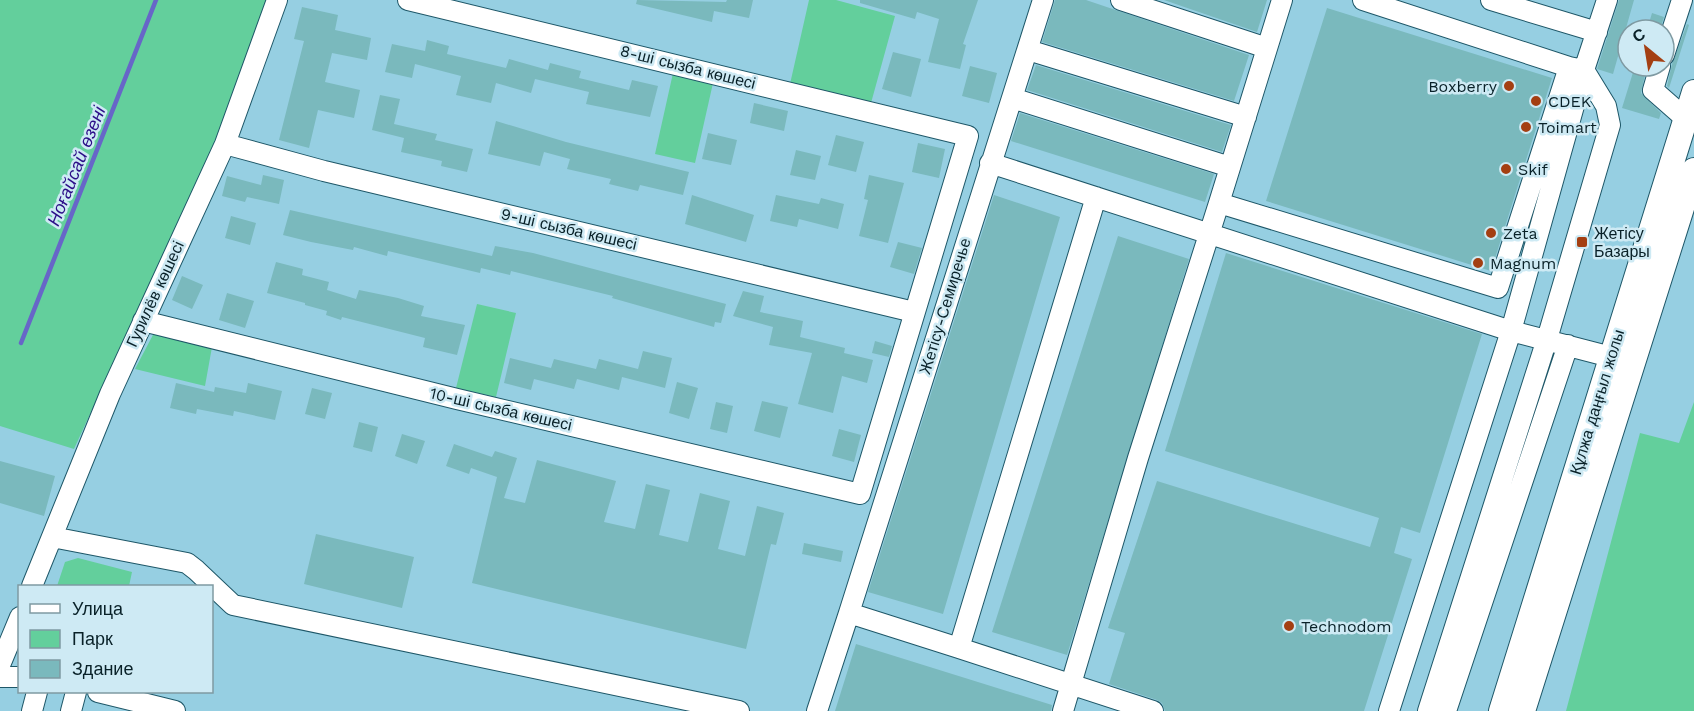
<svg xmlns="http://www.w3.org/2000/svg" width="1694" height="711" viewBox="0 0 1694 711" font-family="'Work Sans',sans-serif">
<rect width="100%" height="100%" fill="#96cfe2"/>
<path fill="#63cf9c" d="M0 0H269L216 140 74 449 0 426Z
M809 0H836L895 16 871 103 790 84Z
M673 73 713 83 695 163 655 154Z
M477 304 516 313 496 397 456 388Z
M154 333 212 347 205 386 135 369Z
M1694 402V711H1566L1640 433 1679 443Z
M78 558 132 572 129 586H57L65 562Z"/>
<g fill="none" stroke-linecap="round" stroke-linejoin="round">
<path stroke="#6766c8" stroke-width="4.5" d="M21 343 156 0"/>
</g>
<path fill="#7ab9bd" d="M637 0 726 2 727 0H753L749 18 714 11 712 22 636 4Z
M860 0H978L963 44 966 45 960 69 928 62 939 19 917 12 915 19 860 3Z
M1055 0H1086L1249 55 1234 101 1042 42Z
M1164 0H1267L1257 32Z
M1619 0H1634L1613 74 1597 69Z
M302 7 338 15 335 30 371 38 367 60 332 53 325 82 360 90 354 118 318 110 309 148 279 140 304 41 294 39Z
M1327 8 1552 78 1491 271 1266 201Z
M1652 13 1664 17 1660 30H1647Z
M1687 24 1689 25 1669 88 1667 86 1672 64Z
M427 40 449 46 447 54 506 68 509 59 548 70 550 63 581 71 579 78 629 90 632 80 658 86 650 117 586 104 589 92 535 79 531 93 496 83 491 103 456 95 461 76 415 64 412 78 385 72 392 44 425 51Z
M893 52 921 59 911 97 882 89Z
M1036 65 1231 125 1222 152 1027 90Z
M970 66 997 73 989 103 962 96Z
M1635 66H1647L1641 93 1661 113 1659 119 1622 108Z
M380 95 400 99 394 124 437 134 435 140 473 149 467 172 441 166 442 161 401 152 404 138 372 130Z
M754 103 788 111 784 131 750 123Z
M1020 113 1214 174 1205 202 1011 141Z
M496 121 566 142 689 172 683 195 640 185 638 191 609 184 611 179 567 169 570 159 544 152 540 166 488 154Z
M708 133 737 140 731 165 702 159Z
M836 135 864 142 856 172 828 165Z
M918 143 945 149 939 178 912 172Z
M796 150 821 156 815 180 790 175Z
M263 175 284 180 279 204 247 197 245 202 222 196 227 176 261 185Z
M869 175 904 183 888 243 859 236 868 200 864 199Z
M692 195 754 215 746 242 685 224Z
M776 195 819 204 821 198 844 204 838 229 799 219 797 227 770 221Z
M994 195 1060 217 943 614 868 592Z
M290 210 492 256 495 246 533 253 726 304 721 323 715 322 714 327 612 298 613 296 511 271 510 275 481 268 480 273 388 251 387 256 354 247 353 250 311 242 283 235Z
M231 216 256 223 250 245 225 238Z
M1118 236 1189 259 1067 655 992 632Z
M898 242 922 248 914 274 890 267Z
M1226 253 1482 334 1420 533 1401 527 1394 553 1412 559 1364 711H1165L1162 703 1157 700 1109 684 1125 633 1108 628 1157 481 1370 547 1379 518 1165 451Z
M276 262 303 269 302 275 329 282 327 290 356 299 359 290 398 298 424 306 421 316 465 325 457 355 423 347 425 338 342 317 341 320 326 315 327 311 305 305V303L267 293Z
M182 276 203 285 192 309 172 300Z
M743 291 764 296 760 312 803 321 800 337 845 348 844 353 873 360 867 383 842 376 833 413 798 404 812 353 769 345 773 327 733 316Z
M227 293 254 301 245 328 219 320Z
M875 341 892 346 889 357 872 353Z
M643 351 672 358 665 388 622 377 619 390 577 379 574 389 534 379 531 390 504 383 510 358 551 368 554 359 596 369 599 359 638 369Z
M677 382 698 388 689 419 669 413Z
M176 383 214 392 215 387 246 393 248 383 282 391 275 420 234 411 233 416 197 409 196 414 170 408Z
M312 388 332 393 325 419 305 414Z
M762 401 788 407 780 438 754 431Z
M716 402 733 406 727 433 710 429Z
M359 422 378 427 372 452 353 447Z
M839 429 861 435 854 462 832 456Z
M402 434 425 441 417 464 395 456Z
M454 444 492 457 495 451 517 458 504 498 525 503 537 460 616 481 604 522 635 529 646 484 670 490 659 535 688 542 700 493 730 501 718 549 745 556 757 506 784 513 776 545 771 544 746 649 472 583 497 477 471 468 469 474 446 466Z
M0 461 55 476 44 516 0 503Z
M316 534 414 557 402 608 304 584Z
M804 543 843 551 841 562 802 554Z
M856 644 1052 705 1051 711H835Z"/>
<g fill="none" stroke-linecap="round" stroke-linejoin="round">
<defs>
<path id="minor" d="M1043 0 849 613 959 648 1096 197
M1121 0 1267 48
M1282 0 1219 203 1498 288 1569 67 1584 70
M1363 0 1569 67
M1491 0 1597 32
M1028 50 1246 117
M1664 55 1682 0
M1660 66 1653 90 1686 119
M1012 98 1230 167
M225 144 324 171 914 312
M990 163 1511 331 1611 357
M143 321 457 399 860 494 968 136 408 0
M52 537 187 563 196 570 233 605 739 711
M32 586 110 394 225 144 277 0
M959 648 1153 711
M0 665 20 617
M0 677H20
M98 692 175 711
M32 711 37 692
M71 711 76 692
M817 711 849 613
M1063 711 1138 458 1219 203
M1389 711 1511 331 1584 70 1607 0
M1428 711 1547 339 1610 125 1606 106 1584 70
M1446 711 1568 345"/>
<path id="major" d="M1501 711 1694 92
M1523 711 1694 170"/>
</defs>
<use href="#minor" stroke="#1e5768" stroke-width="22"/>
<use href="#major" stroke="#1e5768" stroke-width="26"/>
<use href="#minor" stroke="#fff" stroke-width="20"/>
<use href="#major" stroke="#fff" stroke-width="24"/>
</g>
<g fill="#a43f12" stroke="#ceeaf4" stroke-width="2">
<circle cx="1509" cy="86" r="6"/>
<circle cx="1536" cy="101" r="6"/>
<circle cx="1526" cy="127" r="6"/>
<circle cx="1506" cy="169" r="6"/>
<circle cx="1491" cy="233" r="6"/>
<rect x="1576" y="236" width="12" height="12" rx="3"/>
<circle cx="1478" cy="263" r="6"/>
<circle cx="1289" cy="626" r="6"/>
</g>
<g text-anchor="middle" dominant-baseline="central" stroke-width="5" stroke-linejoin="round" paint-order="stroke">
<g font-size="16" fill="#092128" stroke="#ceeaf4">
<text transform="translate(688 67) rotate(14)">8-ші сызба көшесі</text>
<text transform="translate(569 229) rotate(13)">9-ші сызба көшесі</text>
<text transform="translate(155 294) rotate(-65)">Гурилёв көшесі</text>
<text transform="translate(945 306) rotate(-73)">Жетісу-Семиречье</text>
<text transform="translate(1597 402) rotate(-73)">Құлжа даңғыл жолы</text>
<text transform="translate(501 409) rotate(13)">10-ші сызба көшесі</text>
</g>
<g font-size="16" fill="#092128" stroke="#ceeaf4" text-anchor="start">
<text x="1497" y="86" text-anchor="end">Boxberry</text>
<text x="1548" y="101">CDEK</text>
<text x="1538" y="127">Toimart</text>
<text x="1518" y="169">Skif</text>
<text x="1503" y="233">Zeta</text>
<text x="1594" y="233">Жетісу<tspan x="1594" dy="18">Базары</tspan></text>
<text x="1490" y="263">Magnum</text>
<text x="1301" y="626">Technodom</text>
</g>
<g font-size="18" font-style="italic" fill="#2c0e88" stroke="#ceeaf4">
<text transform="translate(76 166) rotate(-68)">Ноғайсай өзені</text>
</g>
</g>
<rect x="18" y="585" width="195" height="108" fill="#ceeaf4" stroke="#7f9aa2" stroke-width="1.5"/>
<rect x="30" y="604" width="30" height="9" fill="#ffffff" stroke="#7f9aa2" stroke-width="1.5"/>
<text x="72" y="615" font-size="18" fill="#092128">Улица</text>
<rect x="30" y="630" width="30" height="18" fill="#63cf9c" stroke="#7f9aa2" stroke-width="1.5"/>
<text x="72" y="645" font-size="18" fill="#092128">Парк</text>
<rect x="30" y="660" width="30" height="18" fill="#7ab9bd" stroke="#7f9aa2" stroke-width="1.5"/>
<text x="72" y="675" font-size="18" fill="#092128">Здание</text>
<g transform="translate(1646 48) rotate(330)"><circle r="28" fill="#ceeaf4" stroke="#7f9aa2" stroke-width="1.5"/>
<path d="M0-4.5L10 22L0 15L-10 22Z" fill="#a43f12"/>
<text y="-9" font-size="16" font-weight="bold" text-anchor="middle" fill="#092128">С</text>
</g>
</svg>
